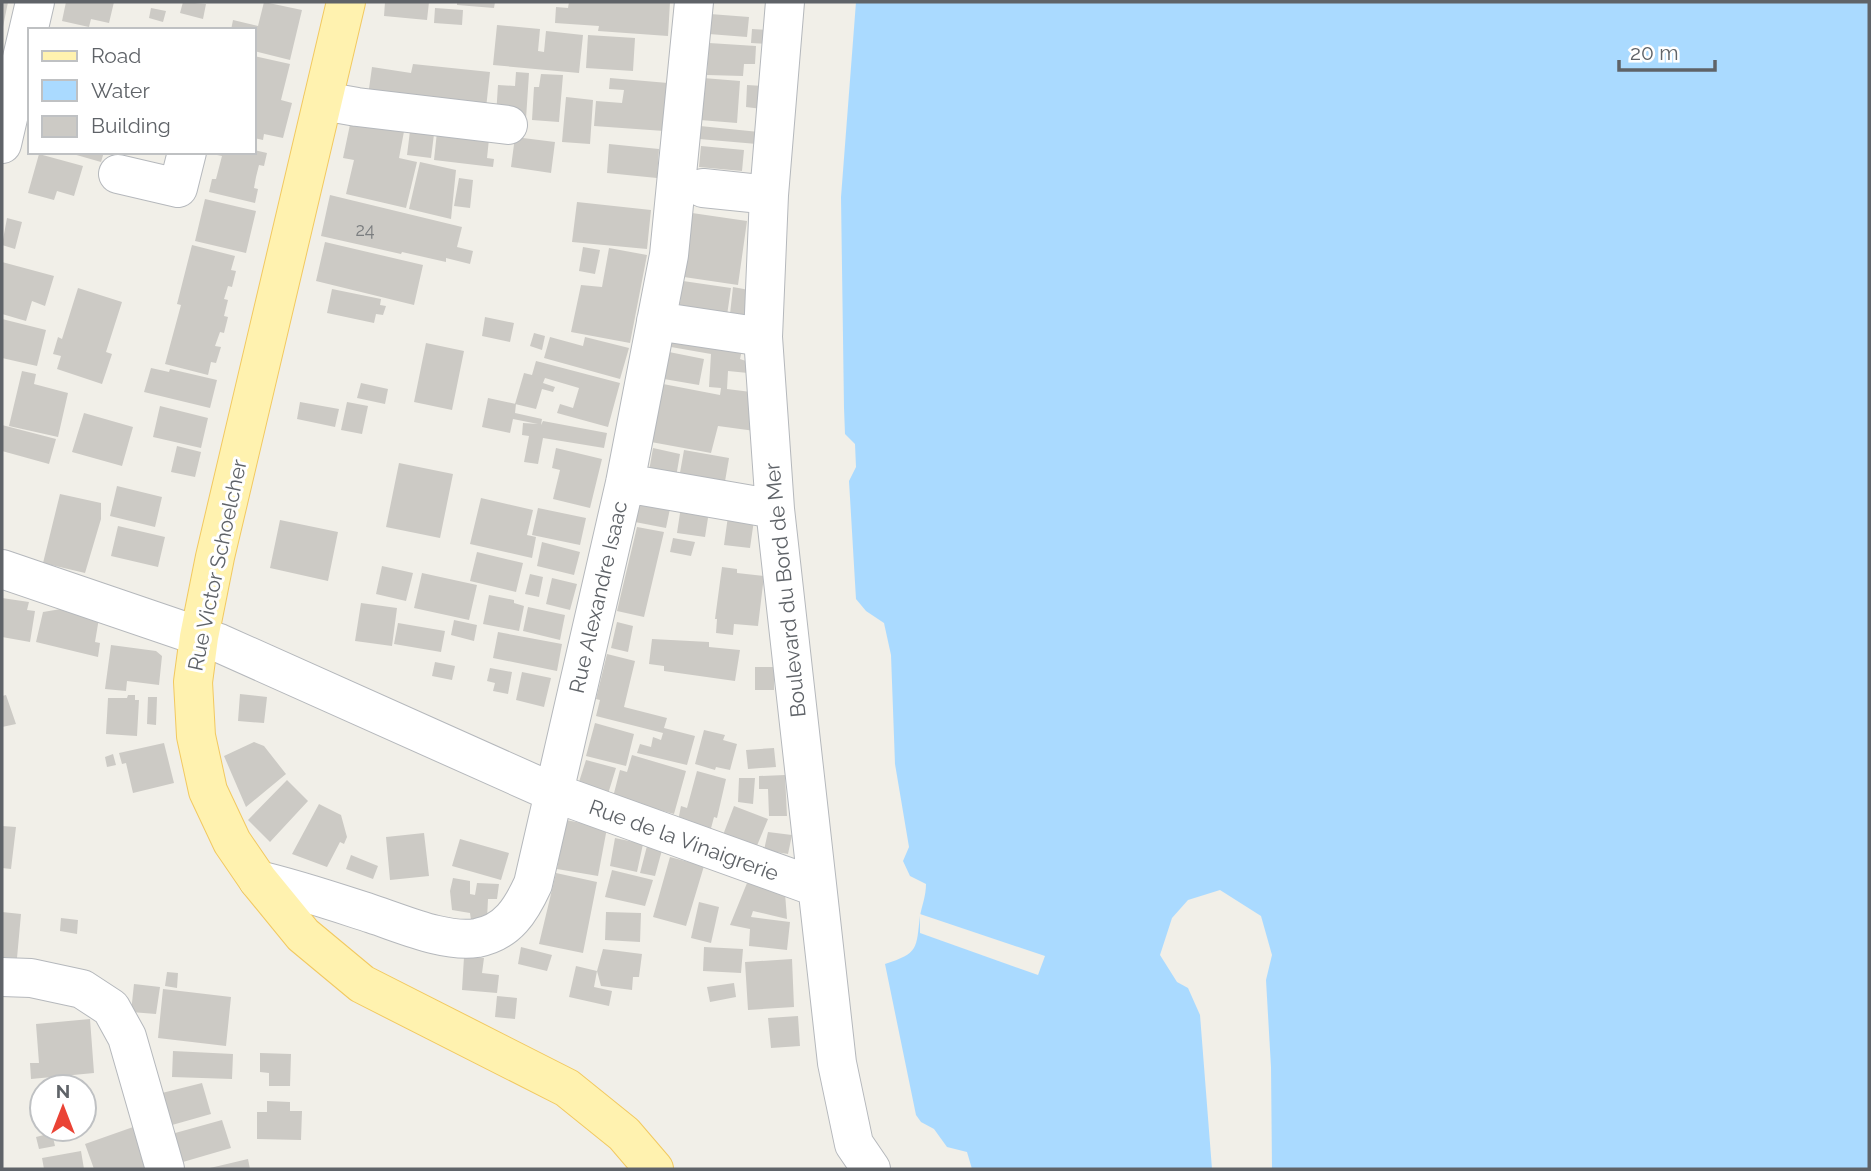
<svg xmlns="http://www.w3.org/2000/svg" width="1871" height="1171" viewBox="0 0 1871 1171" font-family="Raleway,sans-serif">
<rect width="100%" height="100%" fill="#f1efe8"/>
<path fill="#aadaff" d="M856 2H1869V1169H1272L1271 1067 1266 980 1272 955 1261 916 1220 890 1188 900 1172 918 1160 955 1177 982 1188 988 1200 1015 1212 1169H972L967 1152 947 1147 934 1129 921 1122 916 1115 885 964C919 953 916 949 920 916 922 905 926 896 926 884L910 876 903 861 909 847 895 764 891 655 884 623 866 611 856 599 849 481 856 467 855 444 845 434 844 408 841 197Z"/>
<path fill="#f1efe8" d="M920 914 1045 956 1038 975 920 933Z"/>
<path fill="#cccac5" d="M2 2H8L3 27H2Z
M66 2H114L109 23 91 19 89 27 62 21Z
M183 2 206 4 203 19 180 13Z
M264 2 302 10 290 60 254 51V30H231L233 20 258 26Z
M385 2H429L427 20 384 16Z
M457 2H495L494 8 457 5Z
M569 2H670L668 36 598 31 599 26 555 23 556 7 568 8Z
M151 8 166 11 163 22 149 18Z
M435 8 463 10 462 25 434 23Z
M710 14 749 17 747 37 709 34Z
M497 25 540 29 538 51 544 52 546 31 583 35 579 73 493 65Z
M752 29 769 30 768 44 751 43Z
M588 35 635 38 633 71 586 68Z
M709 43 756 46 755 64H744L743 76 707 75Z
M254 56 290 64 281 100 292 103 283 138 264 134 263 140 254 138Z
M413 64 490 72 485 117 367 103 372 67 411 73Z
M516 72 529 73 526 119 496 116 498 85 515 86Z
M541 74 563 75 559 122 532 120 534 87H539Z
M610 78 668 83 664 131 594 126 596 101 622 103 624 90 609 89Z
M703 78 740 81 737 123 700 120Z
M747 85 763 86 762 109 746 107Z
M566 97 593 100 590 144 562 142Z
M352 115 405 126 399 158 417 162 406 208 346 194 354 160 343 158Z
M700 126 759 132 757 144 699 139Z
M410 131 434 134 431 158 407 155Z
M437 132 489 139 487 158 494 159 493 167 434 160Z
M515 137 555 142 551 173 511 167Z
M609 144 659 149 657 178 607 173Z
M701 146 744 150 742 171 699 167Z
M254 150 267 153 264 166 259 165 256 177 254 188 258 189 255 203 209 192 212 179H216L222 156 217 155 218 152H254Z
M66 152H104L101 162Z
M39 154 83 166 74 196 57 191 54 200 28 193Z
M420 162 456 170 451 219 409 209Z
M459 178 473 180 470 208 454 206Z
M330 195 462 227 457 247 473 251 470 264 446 258V262L402 252 401 254 321 236Z
M205 199 256 211 246 253 195 241Z
M577 202 651 210 647 249 572 242Z
M692 213 747 221 738 285 684 277Z
M7 218 22 222 15 249 2 245Z
M325 242 423 265 414 305 316 281Z
M192 245 235 256 231 270 236 271 232 287 228 286 224 299 228 300 224 316 228 317 224 333 220 332 215 346 221 347 216 363 211 362 208 375 165 364 181 305 177 304Z
M583 247 600 250 595 274 579 271Z
M609 248 647 255 630 343 571 332 581 285 602 287Z
M2 262 54 276 45 306 32 301 26 321 2 314Z
M683 281 731 288 726 322 679 310Z
M733 287 749 290 751 326 729 323Z
M78 288 122 302 106 352 112 354 102 384 57 369 61 356 53 354 58 337 62 339Z
M332 289 381 299 380 305 386 306 383 315 376 314 374 323 327 313Z
M485 317 514 323 510 342 482 336Z
M2 319 46 330 37 366 2 358Z
M673 330 744 341 740 359 749 362 748 373 728 371 727 389 751 392 755 431 718 426 711 453 651 442 663 384 720 395 721 388 709 387 711 354 671 347Z
M534 333 545 336 542 350 530 346Z
M550 337 583 346 585 337 629 348 620 379 544 358Z
M426 343 464 351 452 410 414 402Z
M669 352 704 359 699 385 664 379Z
M536 361 620 383 608 427 557 413 560 404 573 408 579 388 545 378 543 383 555 387 553 392 542 389 536 409 515 404 524 373 532 375Z
M151 368 169 372 170 369 217 380 210 408 144 392Z
M22 371 36 374 34 384 68 393 58 437 9 426Z
M361 383 388 389 385 404 357 398Z
M488 398 516 404 515 413 542 419 541 425 543 421 607 433 604 448 543 438 538 464 524 462 529 436 522 435 523 423 538 424 513 419 510 433 482 427Z
M300 402 339 409 335 427 297 419Z
M347 402 368 406 362 434 341 430Z
M160 406 208 418 201 448 153 437Z
M84 413 133 427 122 466 72 452Z
M2 425 56 439 49 464 2 451Z
M177 446 201 452 195 477 171 472Z
M556 448 602 459 590 508 553 499 560 470 552 468Z
M653 448 680 454 675 483 648 477Z
M684 450 729 458 723 493 678 484Z
M399 463 453 474 440 538 386 527Z
M117 486 162 497 155 527 110 516Z
M640 493 672 499 666 528 635 522Z
M60 494 101 503V519L85 573 43 563Z
M481 498 533 510 527 535 536 537 532 558 470 544Z
M682 500 710 505 705 537 677 533Z
M538 508 586 518 580 545 532 535Z
M729 509 755 513 750 548 724 545Z
M280 520 338 532 328 581 270 568Z
M118 526 165 537 158 567 111 556Z
M637 527 664 532 644 617 617 611Z
M673 538 695 542 691 556 670 552Z
M542 542 580 552 574 575 537 566Z
M477 552 523 563 516 592 470 581Z
M382 566 413 573 406 601 376 594Z
M722 567 737 569V573L764 576 758 626 734 624 733 635 716 633 717 619H715Z
M422 573 477 585 469 620 414 608Z
M530 574 543 577 539 597 525 594Z
M552 578 577 584 570 610 546 604Z
M489 595 514 600V603L524 606 519 631 483 624Z
M2 598 29 602 27 610 35 611 30 642 2 637Z
M361 603 397 608 392 646 355 641Z
M528 607 565 615 560 640 523 631Z
M61 609 99 618 95 642 100 643 98 657 36 642 43 612Z
M454 620 477 625 474 641 451 635Z
M617 622 633 626 628 652 611 648Z
M398 623 445 631 441 652 394 644Z
M498 632 562 644 557 671 493 658Z
M652 639 709 642V647L740 650 735 681 664 671V666L649 664Z
M111 645 156 651 162 656 159 685 127 681 126 691 105 689Z
M607 654 635 661 624 707 667 718 664 728 695 736 687 765 637 753 640 744 651 747 653 737 661 740 663 733 596 716 600 700 596 699Z
M435 662 455 666 452 680 432 676Z
M755 667H774V690H755Z
M490 668 512 672 508 694 493 691 495 683 487 681Z
M522 672 551 678 544 707 516 700Z
M240 694 267 697 264 723 238 721Z
M6 695 16 724 2 727V696Z
M128 695H135V700H139L137 736 106 734 108 698H127Z
M148 697H157L156 725 147 724Z
M595 723 634 734 626 766 586 756Z
M704 730 725 735 723 740 737 744 730 770 716 767 715 770 695 764Z
M254 742 264 746 286 774 246 807 224 756Z
M164 743 174 783 133 793 126 763 122 764 119 753Z
M774 748 776 767 748 769 746 750Z
M113 754 116 765 107 767 105 757Z
M632 755 686 771 674 814 613 797 620 770 627 772Z
M586 760 616 768 608 794 578 785Z
M697 771 726 779 717 818 714 817 710 832 678 821 681 806 687 808Z
M785 775 787 816H769L768 789H759V776Z
M739 778H755L753 804 738 802Z
M287 780 308 801 270 842 248 820Z
M319 804 341 815 347 837 344 844 340 842 327 867 292 854Z
M734 806 768 819 756 848 723 835Z
M566 820 607 828 598 876 557 869Z
M2 826 16 827 11 869 2 868Z
M768 832 792 835 788 854 764 850Z
M424 833 429 876 390 880 386 837Z
M615 838 643 844 637 872 610 866Z
M460 839 509 853 501 880 452 866Z
M647 846 662 850 655 876 640 873Z
M351 855 378 866 373 879 346 869Z
M670 857 704 866 686 926 653 917Z
M612 870 653 880 645 906 605 897Z
M556 873 597 882 583 953 539 944Z
M453 878 470 881V894L475 895 477 883 499 884 497 899H488L487 919 471 920 470 913 452 910 450 891Z
M747 883 785 893 787 919 753 911 751 917 790 922 787 950 749 946 750 929 730 925Z
M699 902 719 907 711 943 691 938Z
M2 912 21 914 17 958 2 957Z
M606 912 641 913 640 942 605 940Z
M61 918 78 920 77 934 60 931Z
M521 947 552 955 547 971 518 964Z
M704 947 743 949 741 973 703 971Z
M603 949 642 954 639 977H633L632 990 601 986 597 971 594 987 612 991 609 1006 569 997 576 966 597 971Z
M464 957 484 958 482 973 499 975 497 993 462 990Z
M792 959 794 1007 748 1010 745 962Z
M167 972 178 973 177 988 165 986Z
M734 983 736 997 710 1002 707 987Z
M134 984 160 987 156 1014 131 1012Z
M163 989 231 997 226 1046 158 1038Z
M497 996 517 998 515 1019 495 1017Z
M798 1016 800 1046 771 1048 768 1018Z
M90 1019 94 1073 31 1079 30 1063H39L36 1024Z
M173 1051 233 1054 232 1079 172 1077Z
M260 1053 291 1054 290 1086H269V1073L260 1072Z
M202 1083 211 1114 172 1125 162 1093Z
M267 1101 290 1102V1111H302L301 1140 257 1139V1112H267Z
M222 1120 231 1148 176 1164 168 1135Z
M136 1126 151 1169H94L85 1144Z
M52 1133 55 1146 39 1149 36 1137Z
M81 1151 84 1169H44L42 1158Z
M248 1159 250 1169H210V1168Z"/>
<g fill="none" stroke-linecap="round" stroke-linejoin="round">
<defs>
<path id="minor" d="M785 2 769 195 763 337 775 509 837 1063 854 1144 871 1169
M323 101 357 107 508 125
M2 144 35 2
M118 174 178 188 187 152
M703 188 769 195
M656 321 763 337
M625 483 775 509
M2 569 219 643 552 792 816 887
M258 880C297 889 335 902 372 914 403 924 445 943 477 938 508 932 521 910 533 884L625 483 669 255 694 2
M2 977 31 978 82 989 111 1008 127 1037 165 1169"/>
<path id="major" d="M346 2 215 557 199 637 193 682 196 736 208 791 232 842 258 880 303 935 362 984 567 1088 624 1134 654 1169"/>
</defs>
<use href="#minor" stroke="#b5b8bc" stroke-width="40"/>
<use href="#major" stroke="#f2c960" stroke-width="40"/>
<use href="#minor" stroke="#fff" stroke-width="38"/>
<use href="#major" stroke="#fff2af" stroke-width="38"/>
</g>
<g text-anchor="middle" dominant-baseline="central" stroke-width="6" stroke-linejoin="round" paint-order="stroke">
<g font-size="18" fill="#7a7d7f">
<text x="365" y="229">24</text>
</g>
<g font-size="21" fill="#5f6368" stroke="#fff">
<text transform="translate(217 565) rotate(-78)">Rue Victor Schoelcher</text>
<text transform="translate(785 590) rotate(-96)">Boulevard du Bord de Mer</text>
<text transform="translate(598 597) rotate(-77)">Rue Alexandre Isaac</text>
<text transform="translate(684 840) rotate(20)">Rue de la Vinaigrerie</text>
</g>
</g>
<rect width="1871" height="1171" fill="none" stroke="#5f6368" stroke-width="7"/>
<rect x="28" y="28" width="228" height="126" fill="#ffffff" stroke="#bfc1c3" stroke-width="2"/>
<rect x="42" y="51" width="35" height="10" fill="#fff2af" stroke="#bfc1c3" stroke-width="2"/>
<text x="91" y="63" font-size="21" fill="#5f6368">Road</text>
<rect x="42" y="80" width="35" height="21" fill="#aadaff" stroke="#bfc1c3" stroke-width="2"/>
<text x="91" y="98" font-size="21" fill="#5f6368">Water</text>
<rect x="42" y="116" width="35" height="21" fill="#cccac5" stroke="#bfc1c3" stroke-width="2"/>
<text x="91" y="133" font-size="21" fill="#5f6368">Building</text>
<g transform="translate(63 1108)"><circle r="33" fill="#ffffff" stroke="#bfc1c3" stroke-width="2"/>
<path d="M0-5L12 26L0 18L-12 26Z" fill="#ea4335"/>
<text y="-10" font-size="19" font-weight="bold" text-anchor="middle" fill="#5f6368">N</text>
</g>
<path d="M1619 60v10h96v-10" fill="none" stroke="#5f6368" stroke-width="3.5"/>
<text x="1630" y="60" font-size="21" fill="#5f6368" stroke="#ffffff" stroke-width="5" paint-order="stroke">20 m</text>
</svg>
